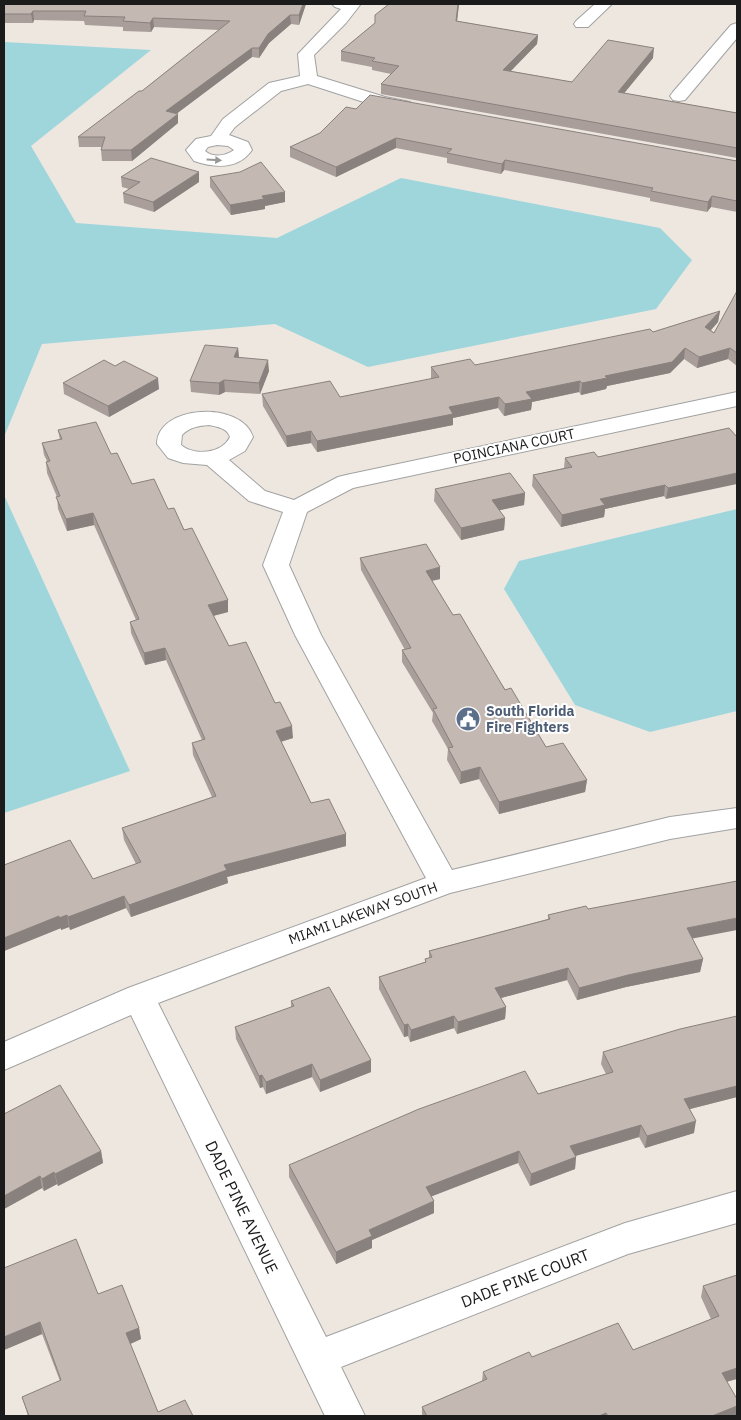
<svg xmlns="http://www.w3.org/2000/svg" width="741" height="1420" viewBox="0 0 741 1420" font-family="'IBM Plex Sans',sans-serif">
<rect width="100%" height="100%" fill="#ede7e0"/>
<path fill="#9ed6dc" d="M4 42 151 50 31 146 76 223 277 238 401 178 660 228 692 260 656 309 368 367 275 324 42 344 4 437Z
M4 495 130 771 4 813Z
M737 509V711L650 732 575 705 504 589 519 561Z"/>
<g fill="none" stroke-linecap="round" stroke-linejoin="round">
<defs>
<path id="minor" d="M332 4 360 5 346 23 314 55 317 76 385 97 410 102 413 106 410 110 404 111 376 106 308 84 281 91 235 127 229 135 248 142 252 150C238 170 215 168 194 161L186 150 196 139 211 136 223 119 269 83 300 76 298 54 341 9 335 7ZM217 145 228 146 234 150C226 156 213 158 205 151L208 147Z
M595 4H612L588 27H576L574 24 576 21Z
M737 23V38L685 100 679 101 673 100 670 96 673 92 731 25Z
M737 392V406L353 488 307 512 289 565 321 635 452 870 670 817 737 808V828L670 839 450 893 158 1003 326 1337 625 1223 737 1191V1223L628 1254 341 1367 365 1416H325L131 1015 4 1070V1042L128 988 426 878 295 635 263 565 283 512 249 501 207 465 183 463 168 458 157 444C157 405 241 400 253 437L245 451 229 460 265 491 294 500 338 477 346 475ZM209 425C218 427 227 428 230 437 222 454 194 456 181 445L182 435C190 427 198 426 209 425Z"/>
</defs>
<use href="#minor" stroke="#a2a2a2" stroke-width="2"/>
<use href="#minor" fill="#fff" fill-rule="evenodd"/>
</g>
<path fill="#a99e9a" d="M4 4H306L299 25 291 24 269 43 259 58 252 57 177 113 178 123 132 161H102L101 150 102 147H79L78 137 142 91 219 30 154 27 151 32 123 31V27L85 25 84 21 34 20 33 23H4Z
M389 4H459L457 21 538 35 537 44 511 71 572 82 653 58 624 93 737 113V158L381 94V84L391 74 372 70V67L341 61V51L375 23Z
M356 109 737 161V212L711 207 707 212 650 201V198L574 183 504 170 501 174 447 163V158L396 148 336 177 290 157V147L320 133Z
M121 177 199 182 154 212 124 203 123 193 129 189 122 187Z
M210 177 285 192V202L265 206V209L231 215 210 187Z
M737 291V366L728 359 697 368 684 359 670 373 607 386 606 389 581 395 579 392 532 402 531 410 504 416 498 408 453 418V425L317 452 311 443 287 447 263 406 262 394 340 397 432 379 431 378V367L475 365 653 332 720 311 718 322 711 330 714 333Z
M238 348 239 357 269 371 260 394 225 392 219 395 191 392 190 381Z
M115 366 159 389 109 417 64 394 63 383Z
M729 428 666 499 664 496 605 509 604 517 561 527 532 486 533 475 564 468 565 458 598 457Z
M58 430 111 454 132 484 168 509 184 530 228 600V612L213 616 229 646 275 703 293 738 281 742 311 803 346 846 227 877 228 883 131 917 126 908 70 930 69 927 61 930V928L4 951V865L93 879 136 864 124 840 122 828 212 797 193 755 192 743 202 740 166 660 145 665 131 633 130 622 136 620 94 525 67 531 58 509 57 497 47 473 46 462 47 461 44 455 42 443 60 440Z
M435 489 525 493 524 505 499 510 505 518 504 530 461 540 434 501Z
M360 558 440 579 432 581 453 615 546 747 587 780 585 792 499 814 479 779 460 784 447 760 448 749 432 721 433 713 402 662V650H405L361 570Z
M588 909 692 939 703 959 700 972 626 987 577 1000 567 980 501 998 506 1007 505 1019 457 1034 454 1028 410 1042 408 1036 404 1037 379 989V977L425 962V959L429 958V951L548 919V915Z
M291 1001 371 1072 320 1092 312 1077 266 1094 263 1087 260 1088 236 1039 235 1027 291 1007Z
M737 1016V1097L690 1109 694 1133 645 1148 639 1137 576 1156 575 1169 530 1186 518 1163 431 1196 434 1213 372 1240V1248L336 1264 289 1177V1165L606 1074 601 1064 603 1052Z
M4 1114 101 1151 103 1163 58 1186 57 1184 44 1191 42 1188 4 1209Z
M4 1268 98 1294 139 1328 141 1339 130 1344 158 1412 193 1416H28L22 1397 60 1381 42 1334 4 1350Z
M737 1275 727 1382 737 1399V1416H422V1407L482 1381 483 1372 532 1357 633 1350 711 1319 701 1297 703 1286Z"/>
<path fill="#89817d" d="M303 4H306L299 25V15Z
M458 4H459L456 30V21Z
M33 11 34 20 33 23 31 14Z
M290 15 291 24 269 43 259 58V48L268 34Z
M153 18 154 27 151 32 150 23Z
M538 35 537 44 503 79V70Z
M252 48V57L167 121 166 111Z
M654 48 653 58 617 102 618 92Z
M178 114V123L132 161 131 150Z
M396 138V148L336 177V167Z
M505 160 504 170 501 174 502 164Z
M199 172V182L154 212 153 202Z
M285 192V202L265 206V209L231 215 230 205 262 196Z
M712 196 711 207 707 212 708 202Z
M720 311 718 322 704 338 705 327Z
M238 348 239 359 234 357Z
M685 348 684 359 670 373 607 386 606 389 581 395 582 383Z
M730 348 728 359 697 368 699 357Z
M268 360 269 371 260 394 259 383Z
M158 378 159 389 109 417 108 406Z
M224 380 225 392 219 395V383Z
M580 381 579 392 532 402 531 410 504 416 505 404 526 392Z
M499 397 498 408 453 418V425L317 452V441L449 407Z
M311 431V443L287 447 286 436Z
M737 473V484L666 499 668 488Z
M665 485 664 496 605 509 604 517 561 527 562 515 600 499Z
M525 493 524 505 492 512V500Z
M93 513 94 525 67 531 66 519Z
M505 518 504 530 461 540V528Z
M440 567V579L425 582 426 571Z
M228 600V612L209 617 208 605Z
M165 648 166 660 145 665 144 653Z
M292 726 293 738 276 743V731Z
M480 767 479 779 460 784 461 772Z
M587 780 585 792 499 814V802Z
M346 834V846L227 877 228 883 131 917 129 905 224 865Z
M124 896 126 908 70 930 68 917Z
M67 915 69 927 61 930 59 918Z
M59 916 61 928 4 951V938Z
M737 918V930L685 940 687 928Z
M703 959 700 972 626 987 577 1000 579 988 628 975Z
M568 968 567 980 494 1000 495 988Z
M506 1007 505 1019 457 1034 458 1022Z
M454 1016V1028L410 1042 411 1030Z
M408 1024V1036L404 1037V1025Z
M371 1060V1072L320 1092V1080Z
M312 1064V1077L266 1094V1082Z
M262 1075 263 1087 260 1088 259 1076Z
M737 1086V1097L682 1111 684 1099Z
M696 1121 694 1133 645 1148 647 1136Z
M641 1125 639 1137 568 1158 570 1146Z
M101 1151 103 1163 58 1186 55 1174Z
M519 1151 518 1163 425 1199 426 1187Z
M576 1157 575 1169 530 1186 531 1174Z
M54 1172 57 1184 44 1191 42 1179Z
M40 1176 42 1188 4 1209V1196Z
M434 1201V1213L372 1240V1248L336 1264V1252L369 1230Z
M40 1322 42 1334 4 1350V1337Z
M139 1328 141 1339 128 1345 126 1333Z
M737 1368V1379L719 1384 722 1373Z
M737 1406V1416H712Z
M606 1413V1416H599Z"/>
<path fill="#c4b8b3" stroke="#89817d" d="M4 4H303L299 15H290L268 34 259 48H252L166 111 178 114 131 150H101L105 137H78L139 91H142L230 21 153 18 150 23 123 21 125 17 84 16 86 11H33L31 14H4Z
M389 4H458L456 21 538 35 503 70 572 82 608 40 654 48 618 92 737 113V148L381 84 399 66 372 61 375 58 341 51 375 23V15Z
M370 95 737 161V201L712 196 708 202 651 191 653 188 575 173 505 160 502 164 447 153 452 149 396 138 336 167 290 147 320 133 346 107 356 109Z
M151 158 199 172 153 202 123 193 140 182 121 177Z
M261 162 285 192 262 196 264 199 230 205 210 177 240 172Z
M737 291V353L730 348 699 357 685 348 672 362 605 376 607 378 582 383 580 381 526 392 532 399 505 404 499 397 449 407 453 414 317 441 311 431 286 436 262 394 330 381 340 397 439 377 431 367 470 359 475 365 650 329 653 332 720 311 705 327 714 333Z
M205 345 238 348 234 357 268 360 259 383 224 380 219 383 190 381Z
M104 360 115 366 124 361 158 378 108 406 63 383Z
M96 422 111 454 117 453 132 484 154 479 168 509 174 508 184 530 192 528 228 600 208 605 229 646 246 642 275 703 280 702 292 726 276 731 311 803 329 799 346 834 224 865 227 870 129 905 124 896 68 917 67 915 59 918V916L4 938V865L70 840 93 879 141 862 122 828 216 796 192 743 205 739 165 648 144 653 130 622 139 619 93 513 66 519 56 497 60 496 46 462 50 461 42 443 62 439 58 430Z
M729 428 737 437V473L668 488 665 485 600 499 605 505 562 515 533 475 572 467 565 458 594 452 598 457Z
M510 473 525 493 492 500 505 518 461 528 435 489Z
M426 544 440 567 426 571 453 615 460 614 505 690 511 688 546 747 563 743 587 780 499 802 480 767 461 772 448 748 453 747 433 709 437 708 402 650 411 648 360 558Z
M737 881V918L687 928 703 959 628 975 579 988 568 968 495 988 506 1007 458 1022 454 1016 411 1030 408 1024 404 1025 379 977 426 962 425 959 432 957 429 951 550 919 548 915 586 906 588 909Z
M329 987 371 1060 320 1080 312 1064 266 1082 262 1075 259 1076 235 1027 294 1006 291 1001Z
M737 1016V1086L684 1099 696 1121 647 1136 641 1125 570 1146 576 1157 531 1174 519 1151 426 1187 434 1201 369 1230 372 1236 336 1252 289 1165 419 1109 525 1071 538 1094 613 1072 603 1052 680 1029Z
M60 1085 101 1151 55 1174 54 1172 42 1179 40 1176 4 1196V1114Z
M76 1239 98 1294 122 1285 139 1328 126 1333 158 1412 185 1400 193 1416H29L22 1397 61 1380 40 1322 4 1337V1268Z
M737 1275V1368L722 1373 737 1399V1406L712 1416H608L606 1413 599 1416H427L422 1407 487 1379 483 1372 529 1352 532 1357 618 1323 633 1350 719 1316 703 1286Z"/>
<defs><path id="oneway-solid" d="M-6-.8H1V-3.2L6.5 0L1 3.2V.8H-6Z" transform="scale(1.25)"/></defs>
<use fill="#989898" href="#oneway-solid" transform="translate(214 160) rotate(4)"/>
<defs>
<symbol id="civic-disc" viewBox="-11 -11 22 22"><circle r="9.5" fill="#5c6f8a" stroke="#fff"/><path d="M-.6-6.5H3V-4.5H.6V-3L4-1V1h2V6H-6V1h2V-1L-.6-3ZM-1.2 2.5V6h2.4V2.5Z" fill="#fff"/></symbol>
</defs>
<g fill-rule="evenodd">
<use href="#civic-disc" x="454" y="705" width="28" height="28"/>
</g>
<g text-anchor="middle" dominant-baseline="central" stroke-width="4" stroke-linejoin="round" paint-order="stroke">
<g font-size="14" fill="#1b1b1b" stroke="#fff">
<text transform="translate(514 446) rotate(-12)">POINCIANA COURT</text>
<text transform="translate(363 913) rotate(-20)">MIAMI LAKEWAY SOUTH</text>
</g>
<g font-size="14" font-weight="bold" fill="#4e5e75" stroke="#fff" text-anchor="start">
<text x="486" y="711">South Florida<tspan x="486" dy="16">Fire Fighters</tspan></text>
</g>
<g font-size="16" fill="#1b1b1b" stroke="#fff">
<text transform="translate(242 1207) rotate(64)">DADE PINE AVENUE</text>
<text transform="translate(525 1278) rotate(-21)">DADE PINE COURT</text>
</g>
</g>
<rect width="741" height="1420" fill="none" stroke="#1b1b1b" stroke-width="10"/>
</svg>
